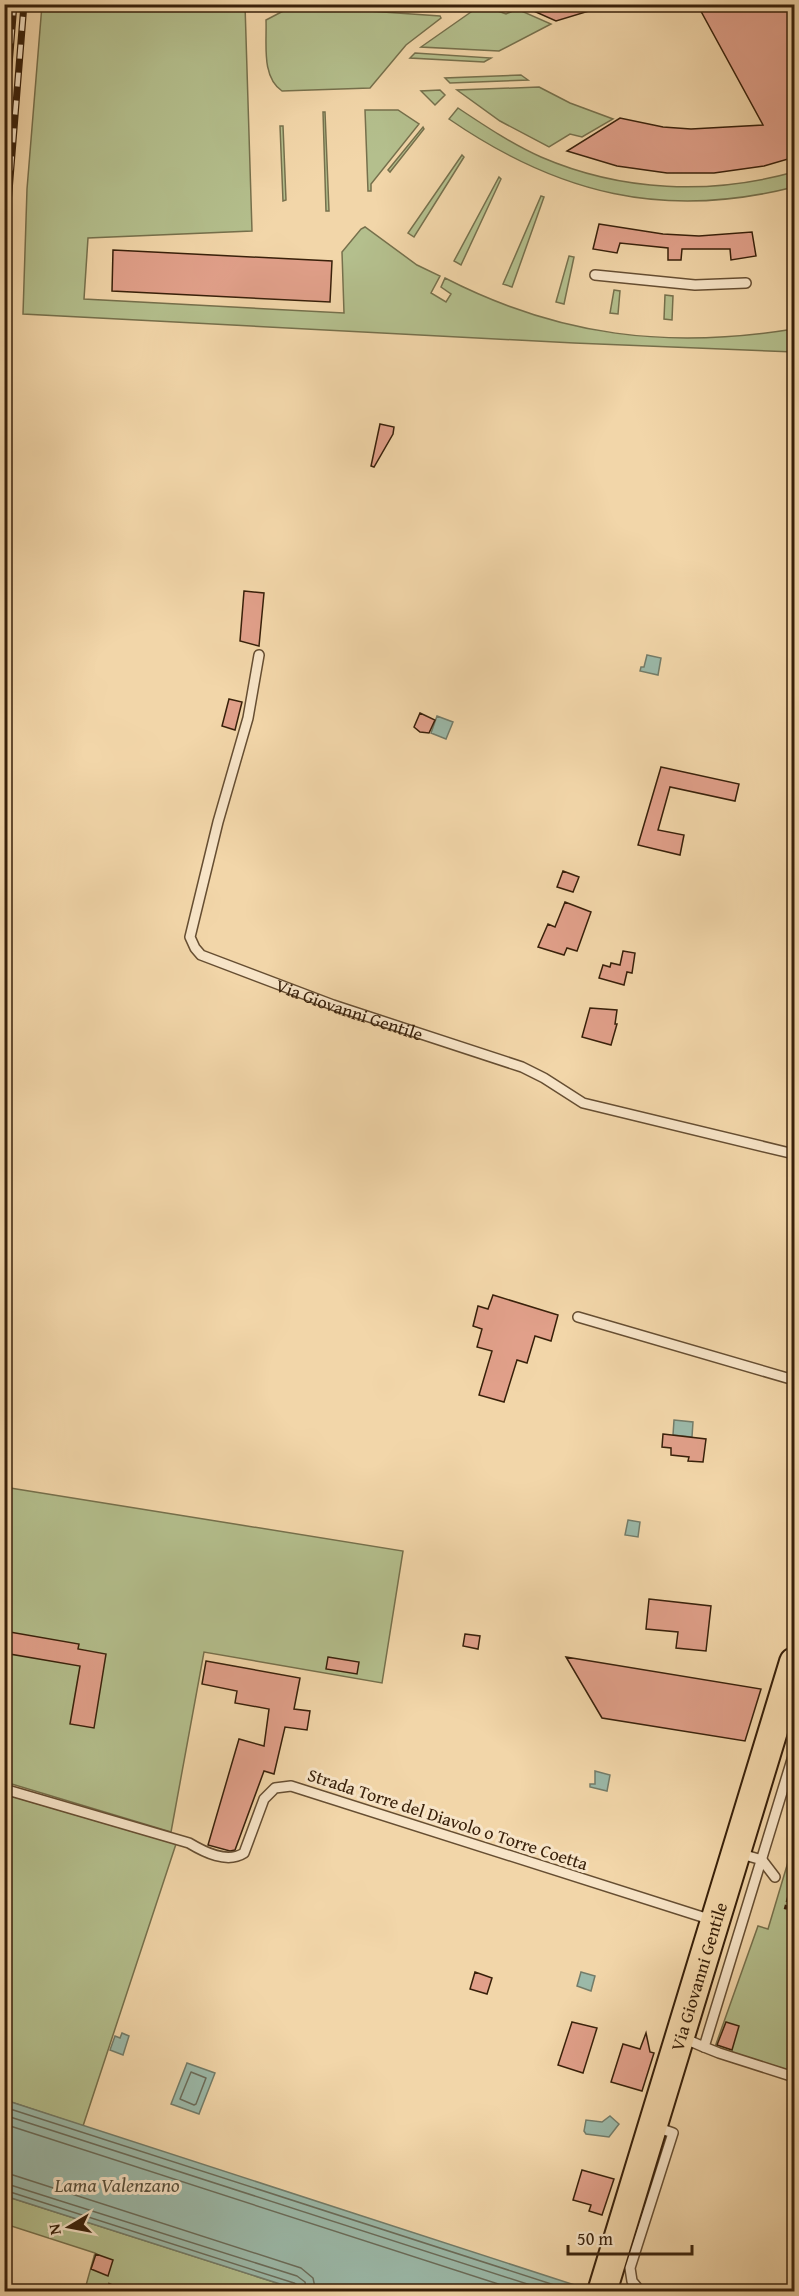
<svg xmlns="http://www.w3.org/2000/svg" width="799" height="2296" viewBox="0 0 799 2296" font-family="'Gentium Book Plus',serif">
<rect width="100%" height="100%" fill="#f2d6a9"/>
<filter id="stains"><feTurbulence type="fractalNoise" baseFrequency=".00333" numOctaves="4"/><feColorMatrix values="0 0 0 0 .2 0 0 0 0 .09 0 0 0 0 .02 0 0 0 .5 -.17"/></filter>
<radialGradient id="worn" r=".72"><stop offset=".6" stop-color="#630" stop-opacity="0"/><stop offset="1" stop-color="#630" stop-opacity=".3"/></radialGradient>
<path fill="#b4bf8d" stroke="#76704c" stroke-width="1.5" d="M42 5H245L252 231 88 238 84 299 344 313 342 252 361 229 365 227 417 265 440 276 431 293 446 302 451 294 441 287 445 278C560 337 668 349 794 329V352L574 343 23 314 27 189Z
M481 5 506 14 517 9 551 24 499 51 421 47Z
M297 6 440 16 441 18 406 45 370 88 282 91C261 77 267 43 266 20L289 8Z
M415 53 491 58 484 62 410 58Z
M521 75 528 80 450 83 445 78Z
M539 87 570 103 613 119 582 137 570 134 549 147 500 121 457 90Z
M440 90 445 95 435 105 421 91Z
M458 108C485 126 512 144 541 157 622 192 711 195 794 172V187C664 220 558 194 449 119Z
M365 110H398L419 124 371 184V191H368Z
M323 112H325L329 211H326Z
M280 126H283L286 200 283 201Z
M423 127 424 129 390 172 388 170Z
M462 155 464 157 414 237 408 233Z
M499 177 501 179 461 265 454 261Z
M541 196 544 197 512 287 503 284Z
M569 256 574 257 564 304 556 302Z
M614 290 620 291 618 314 610 313Z
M665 295 673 296 672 320 664 319Z
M4 1487 403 1551 382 1683 204 1652 171 1832 5 1782Z
M4 1794 176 1844 83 2126 5 2100Z
M794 1842V2072L715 2047 758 1926 768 1929Z
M5 2196 302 2291H91L85 2289 95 2253 5 2224Z"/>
<path fill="#9bb9a9" stroke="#737c69" stroke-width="1.5" d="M647 655 661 658 658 675 640 671 641 667H644Z
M437 716 453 722 446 739 431 733Z
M674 1420 693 1422 692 1437 673 1435Z
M628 1520 640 1522 638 1537 625 1535Z
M595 1771 610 1775 607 1791 590 1787V1784H595Z
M581 1972 595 1976 591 1991 577 1986Z
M122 2033 129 2036 123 2055 110 2050 115 2036 120 2038Z
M187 2063 215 2073 199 2114 171 2104Z
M5 2100 587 2289 594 2291H302L5 2196Z
M610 2116 619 2124 609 2137 586 2134 584 2131 586 2120 602 2122Z"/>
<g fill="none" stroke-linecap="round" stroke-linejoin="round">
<path stroke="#6a6c5a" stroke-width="1.5" d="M191 2072 206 2078 196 2104 194 2105 180 2099Z
M4 2107 576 2292
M4 2115 552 2292
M4 2124 523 2292
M4 2174 13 2175 301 2268 313 2278 316 2292
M4 2183 297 2276 305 2282 307 2292
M4 2190 294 2283 299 2286V2292"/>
</g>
<path fill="#e1a08a" stroke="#38200a" stroke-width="1.5" d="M518 4H599V8L556 21Z
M697 4H795V157L764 166 714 173H667L617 166 567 151 620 118 663 127 691 129 763 125Z
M599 224 663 234 699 236 752 232 756 256 731 260 730 249H682L681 260H668V248L620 243 617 253 593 249Z
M113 250 332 261 330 302 112 291Z
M380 424 394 427 393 434 374 467 371 466Z
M244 591 264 593 259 646 240 641Z
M229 699 242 702 235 730 222 726Z
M420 713 435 720 429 733 420 732 414 727Z
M661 767 739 784 735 801 670 787 658 830 684 835 680 855 638 845Z
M563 871 579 877 573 892 557 887Z
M565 902 591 912 577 951 567 948 564 955 538 947 548 924 555 927Z
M623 951 635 953 632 973 627 972 624 985 599 978 603 965 610 967 611 963 620 965Z
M590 1008 617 1010 615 1024H617L611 1045 582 1037Z
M493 1295 558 1315 551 1341 535 1336 527 1363 517 1360 504 1402 479 1395 492 1351 477 1347 482 1329 473 1326 478 1306 488 1309Z
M663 1434 706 1439 703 1462 688 1461 689 1457 671 1455V1448L662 1447Z
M649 1599 711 1606 706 1651 676 1648 678 1632 646 1629Z
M4 1631 79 1644 78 1649 106 1654 94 1728 70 1724 80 1666 4 1653Z
M465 1634 480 1636 478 1649 463 1646Z
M328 1657 359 1662 357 1674 326 1669Z
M566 1657 761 1689 745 1741 602 1718Z
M206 1661 300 1678 294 1709 310 1711 307 1730 285 1727 274 1774 264 1771 235 1850 230 1851 208 1845 239 1739 264 1746 269 1709 235 1703 237 1691 202 1684Z
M475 1972 492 1978 487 1994 470 1989Z
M572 2022 597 2028 583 2073 558 2065Z
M726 2022 739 2026 732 2050 717 2045Z
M646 2033 650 2052 654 2053 642 2091 611 2082 623 2044 640 2049Z
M582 2170 614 2179 602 2215 589 2211 591 2205 573 2200Z
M96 2254 113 2260 108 2276 91 2269Z"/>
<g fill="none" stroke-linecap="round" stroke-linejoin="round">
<defs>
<g id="service">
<path d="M595 275 695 285 746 283"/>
<path id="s1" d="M259 655 248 718 218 822 190 937 195 948 201 955 333 1005 522 1067 544 1078 583 1103 794 1154"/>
<path d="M578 1317 794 1380"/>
<path d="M4 1789 189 1843C204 1852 227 1864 244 1853L264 1799 275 1788 291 1786 712 1920"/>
<path d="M738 1853 762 1860 775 1877"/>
<path d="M683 2038 704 2047 794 1753"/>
<path d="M704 2047 719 2053 794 2077"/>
<path d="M641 2292 632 2281 630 2268 673 2133 656 2127"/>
</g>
<g id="primary">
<path id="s2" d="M602 2292 794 1662"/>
</g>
</defs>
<use href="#service" stroke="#664e32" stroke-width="12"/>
<use href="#primary" stroke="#38200a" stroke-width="32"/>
<path stroke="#38200a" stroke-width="3" stroke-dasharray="4.5 3" stroke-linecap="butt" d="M794 1876 785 1910 794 1912
M108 2284 129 2292"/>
<use href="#service" stroke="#f7e4c7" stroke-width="9"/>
<use href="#primary" stroke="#f2d6a9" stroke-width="28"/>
<defs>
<path id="rail" d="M4 127 14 4
M4 254 24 4"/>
</defs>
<use href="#rail" stroke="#38200a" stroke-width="7"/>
<use href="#rail" stroke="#f7e4c7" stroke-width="4.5" stroke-dasharray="14" stroke-linecap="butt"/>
</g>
<g text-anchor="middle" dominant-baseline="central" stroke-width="6" stroke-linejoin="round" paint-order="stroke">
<g font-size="18" fill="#38200a" stroke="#f7e4c7">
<text stroke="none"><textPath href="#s1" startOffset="470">Via Giovanni Gentile</textPath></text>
<text transform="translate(448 1819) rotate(18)">Strada Torre del Diavolo o Torre Coetta</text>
<text stroke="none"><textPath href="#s2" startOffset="330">Via Giovanni Gentile</textPath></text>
</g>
<g font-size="20" font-style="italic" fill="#564e3a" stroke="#f7e4c7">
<text x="117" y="2184">Lama Valenzano</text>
</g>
</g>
<rect width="799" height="2296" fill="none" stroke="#f2d6a9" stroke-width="24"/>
<rect x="6" y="6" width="787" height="2284" fill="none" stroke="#38200a" stroke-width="3"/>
<rect x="12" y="12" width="775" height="2272" fill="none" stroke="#38200a" stroke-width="1.5"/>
<g transform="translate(69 2227) rotate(260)" stroke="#f7e4c7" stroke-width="4.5" paint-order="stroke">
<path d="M0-4.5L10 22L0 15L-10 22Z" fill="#38200a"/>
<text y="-9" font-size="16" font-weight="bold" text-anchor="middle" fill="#38200a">N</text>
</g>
<path d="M568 2245v9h124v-9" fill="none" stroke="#38200a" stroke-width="3"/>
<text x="577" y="2245" font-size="18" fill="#38200a" stroke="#f7e4c7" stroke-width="4.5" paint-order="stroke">50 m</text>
<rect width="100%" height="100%" filter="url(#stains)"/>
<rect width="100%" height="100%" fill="url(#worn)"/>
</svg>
